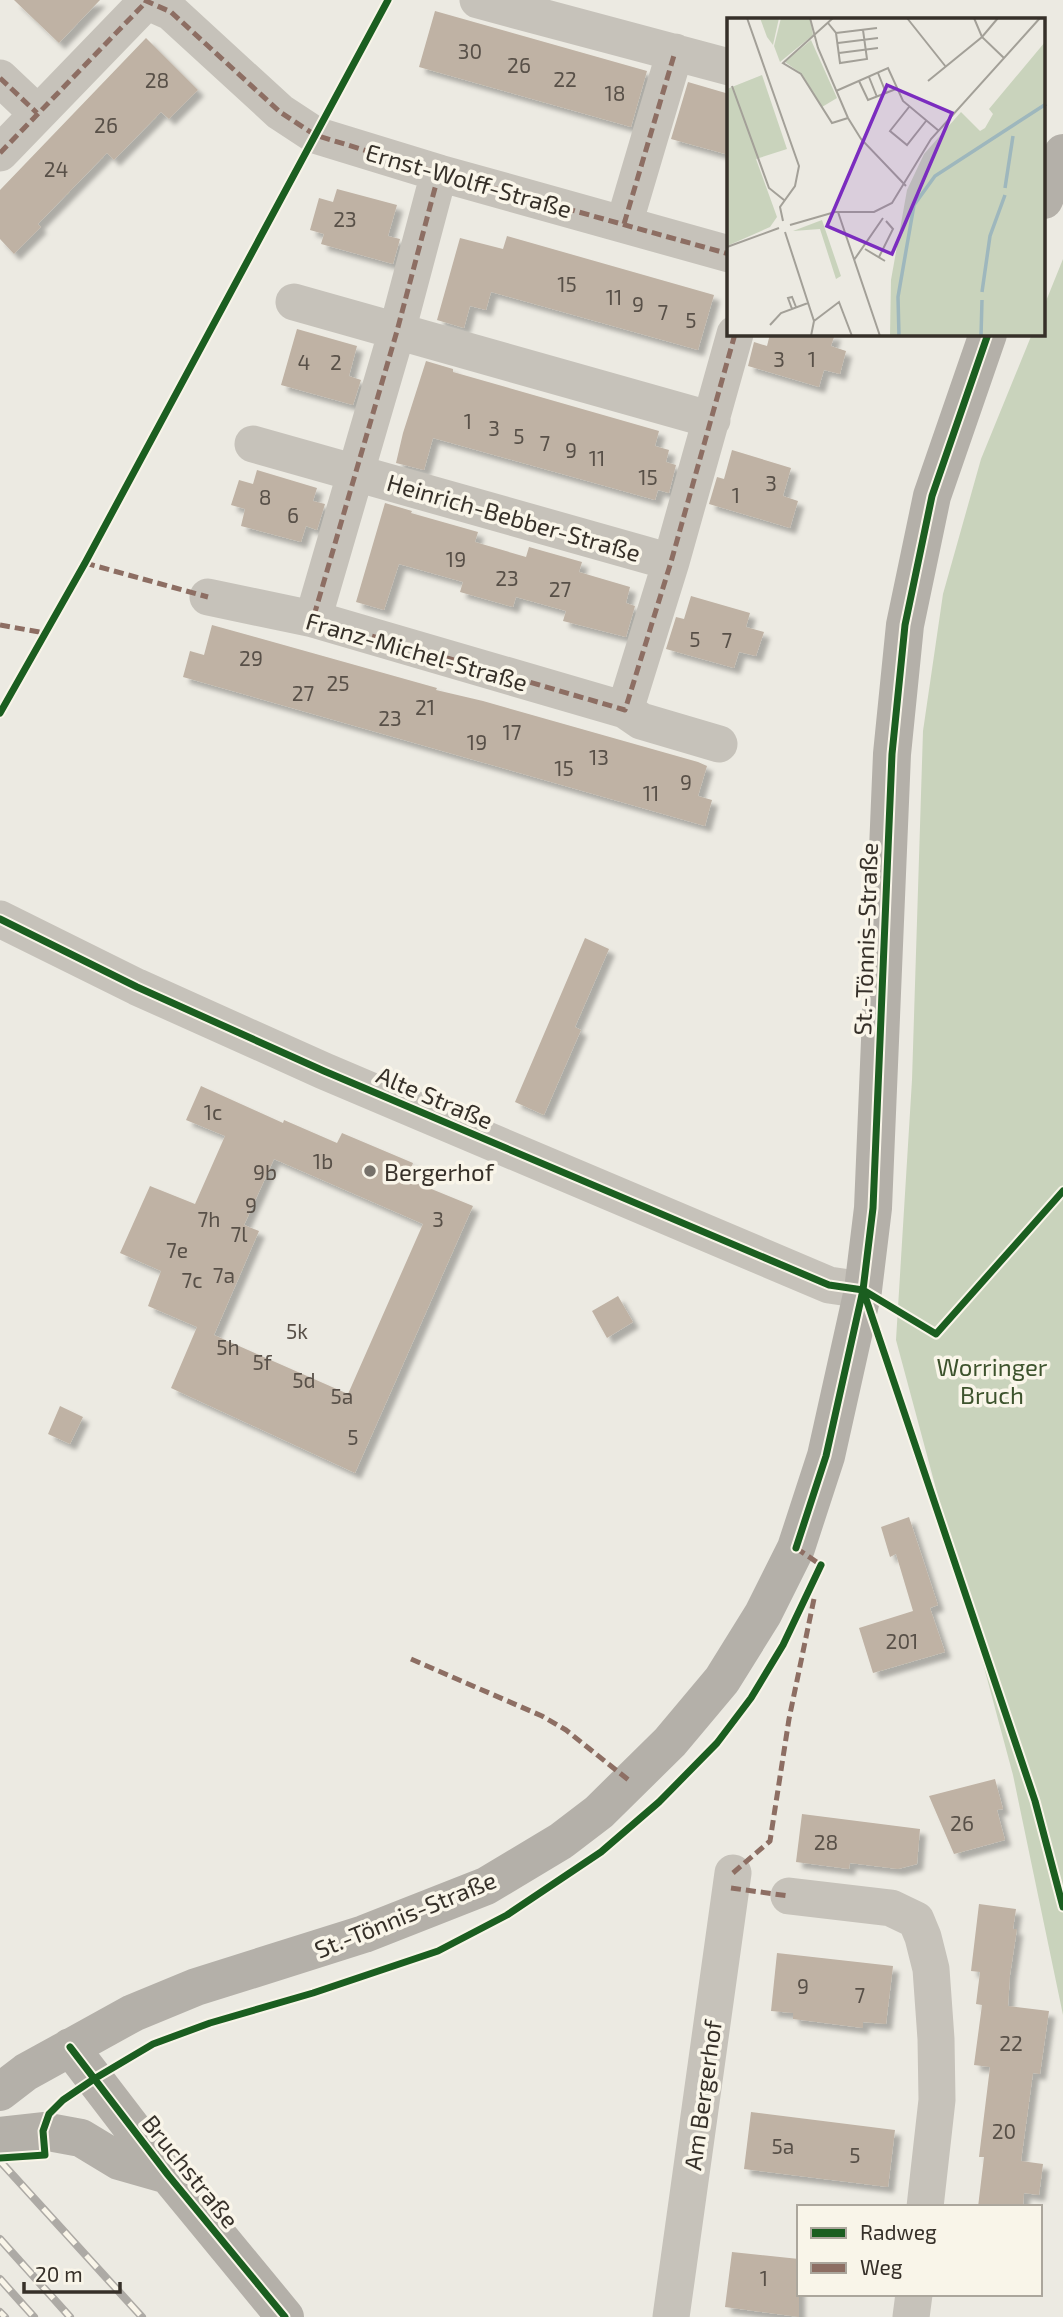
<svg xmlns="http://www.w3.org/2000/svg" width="1063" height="2317" viewBox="0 0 1063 2317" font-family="'Exo 2',sans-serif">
<defs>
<filter id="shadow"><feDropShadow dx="6" dy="6" stdDeviation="2" flood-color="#0004"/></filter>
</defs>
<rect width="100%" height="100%" fill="#eceae2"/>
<path fill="#c9d3bc" d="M1063 259V2015L1013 1775 896 1340 912 1080 923 731 943 594 981 459 1032 334H1044V306Z"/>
<path fill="#bfb2a4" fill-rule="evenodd" filter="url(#shadow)" d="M14 0H100L59 43Z
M435 11 647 71 631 127 419 67Z
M146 38 198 90 169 119 161 112 114 160 107 153 38 224 41 227 14 254 0 239V190Z
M688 82 729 94V155L671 139Z
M337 189 397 205 388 236 400 239 393 264 321 244 324 234 310 230 319 198 333 202Z
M507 236 714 295 698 350 491 292 486 310 470 306 464 328 437 320 460 238 503 249Z
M297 329 357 346 349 376 361 380 353 405 281 385Z
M770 334H835L831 346 846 351 840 374 824 370 819 387 748 366 754 342 767 346Z
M426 361 453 369V372L659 431 655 446 669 450 666 462 676 465 669 493 658 490 655 500 433 438 424 470 396 463 403 433Z
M732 450 791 468 783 496 798 501 790 528 709 504 717 477 724 479Z
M257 470 317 488 313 501 325 504 317 530 306 526 301 542 241 526 245 509 231 505 239 480 253 484Z
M385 503 412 511 411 513 478 532 475 542 526 557 529 547 582 562 579 572 630 587 626 603 635 606 626 637 563 621 566 611 516 597 513 607 460 592 463 582 399 564 384 610 356 602Z
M691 596 750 613 746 627 764 632 756 656 739 652 734 668 666 649 676 617 684 619Z
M212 625 437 688 436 690 483 701 698 762 707 766 698 796 712 800 705 826 183 677 190 651 204 655Z
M585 938 609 949 575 1027 581 1030 544 1115 515 1102Z
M201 1086 283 1123 284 1120 337 1143 342 1133 413 1163 407 1179 473 1206 355 1473 171 1388 197 1327 148 1306 161 1271 120 1253 150 1186 195 1204 225 1136 186 1120ZM274 1159 423 1224 348 1394 214 1335 259 1231 244 1225Z
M618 1296 633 1322 607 1338 592 1311Z
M60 1406 83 1417 70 1444 48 1434Z
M909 1517 938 1605 930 1608 945 1652 873 1673 859 1628 913 1611 896 1554 890 1557 881 1527Z
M995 1779 1003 1809 997 1810 1005 1840 954 1854 929 1796Z
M802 1814 920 1829 917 1864 898 1869 850 1863 849 1869 796 1862Z
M979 1904 1016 1909 1013 1929H1017L1010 1975 1008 2006 1049 2011 1040 2074 1033 2073 1021 2161 1043 2164 1039 2195 1024 2193 1023 2207H978L984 2157H979L990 2067 974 2065 982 2005 976 2004 980 1972 971 1971Z
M777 1953 893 1966 886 2024 863 2022V2028L793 2019V2013L771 2011Z
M751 2112 895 2130 888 2187 744 2169Z
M732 2252 799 2259V2317L725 2307Z"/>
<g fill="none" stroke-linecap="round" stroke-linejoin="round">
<path stroke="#c6c2ba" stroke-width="37" d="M144 0 171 12 280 112 315 135 439 173 729 254
M478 0 729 67
M0 78 37 113
M0 153 146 2
M624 224 675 52
M294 302 712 420
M253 444 671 562
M208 597 313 619 625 710 641 721 719 744
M313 619 397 331 439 173
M625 710 671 562 735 334
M0 919 137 987 324 1071 829 1285 863 1290
M789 1896 891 1908 916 1920 923 1937 931 1969 936 2039 937 2100 925 2207
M671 2317 733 1873
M911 2317 914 2294"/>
<path stroke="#b4b0a9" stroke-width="38" d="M1044 200 1063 153
M70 2047 168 2175 285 2317
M0 2092 26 2072 133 2013 196 1987 364 1934 486 1886 561 1841 599 1812 670 1742 722 1680 763 1614 796 1548 826 1456 863 1290 873 1208 892 754 905 625 932 496 988 334
M0 2136 43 2131 81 2138 119 2161 168 2175"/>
<defs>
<path id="rail" d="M0 2161 142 2317
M0 2239 70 2317
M0 2279 34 2317
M0 2312 5 2317"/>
</defs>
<use href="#rail" stroke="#adaaa5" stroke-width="8"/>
<use href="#rail" stroke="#f9f5e9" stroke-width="5" stroke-dasharray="16" stroke-linecap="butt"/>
<path stroke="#8d6e63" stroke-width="5" stroke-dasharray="10 5" stroke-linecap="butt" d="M144 0 171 12 280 112 315 135 439 173 729 254
M0 78 37 113
M0 153 146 2
M439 173 397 331 313 619 625 710 671 562 735 334
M624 224 675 52
M85 563 208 597
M0 625 45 633
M796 1548 821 1565 820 1570
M411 1659 542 1716 566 1730 631 1782
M733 1873 770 1841 789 1719 815 1594
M731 1888 789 1896"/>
<defs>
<path id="cycleway" d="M0 713 85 563 388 0
M0 919 137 987 324 1071 829 1285 863 1290 936 1334 1063 1191
M863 1290 1035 1801 1063 1907
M796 1548 826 1456 863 1290 873 1208 892 754 905 625 932 496 988 334
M70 2047 168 2175 285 2317
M0 2158 45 2155 43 2131 49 2114 63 2100 94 2079 153 2044 210 2023 313 1993 438 1951 507 1915 601 1852 659 1802 717 1743 751 1698 783 1645 821 1565"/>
</defs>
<use href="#cycleway" stroke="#f9f5e9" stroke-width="11"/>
<use href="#cycleway" stroke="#1b5e20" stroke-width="7"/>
</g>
<circle fill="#76716a" stroke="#f9f5e9" stroke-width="2.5" cx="370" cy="1171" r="7"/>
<g text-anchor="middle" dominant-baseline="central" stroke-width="7" stroke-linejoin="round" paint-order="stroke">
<g font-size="21" fill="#585048">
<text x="470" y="50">30</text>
<text x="519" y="64">26</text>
<text x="565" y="78">22</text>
<text x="157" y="79">28</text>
<text x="615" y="92">18</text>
<text x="106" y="124">26</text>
<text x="56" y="168">24</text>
<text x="345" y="218">23</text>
<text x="567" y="283">15</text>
<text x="614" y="296">11</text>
<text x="638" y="303">9</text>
<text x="663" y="311">7</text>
<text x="691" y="319">5</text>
<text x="779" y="358">3</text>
<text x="812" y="358">1</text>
<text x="304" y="361">4</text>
<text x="336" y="361">2</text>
<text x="468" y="420">1</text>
<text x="494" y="427">3</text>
<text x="519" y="435">5</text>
<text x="545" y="442">7</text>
<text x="571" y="449">9</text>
<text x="597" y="457">11</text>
<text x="648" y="476">15</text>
<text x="771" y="482">3</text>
<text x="736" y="494">1</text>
<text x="265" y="496">8</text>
<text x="293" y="514">6</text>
<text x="456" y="558">19</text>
<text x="507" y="577">23</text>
<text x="560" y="588">27</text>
<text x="695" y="638">5</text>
<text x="727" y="639">7</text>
<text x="251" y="657">29</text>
<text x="338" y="682">25</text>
<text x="303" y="692">27</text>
<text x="425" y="706">21</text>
<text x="390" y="717">23</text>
<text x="512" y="731">17</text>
<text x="477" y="741">19</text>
<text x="599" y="756">13</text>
<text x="564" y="767">15</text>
<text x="686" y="781">9</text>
<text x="651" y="792">11</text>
<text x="213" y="1111">1c</text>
<text x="323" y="1160">1b</text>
<text x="265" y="1171">9b</text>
<text x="251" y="1204">9</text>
<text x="209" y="1218">7h</text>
<text x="438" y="1218">3</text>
<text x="239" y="1233">7l</text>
<text x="177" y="1249">7e</text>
<text x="224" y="1274">7a</text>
<text x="192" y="1279">7c</text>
<text x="297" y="1330">5k</text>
<text x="228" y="1346">5h</text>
<text x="262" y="1361">5f</text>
<text x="304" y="1379">5d</text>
<text x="342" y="1395">5a</text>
<text x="353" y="1436">5</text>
<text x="902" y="1640">201</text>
<text x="962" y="1822">26</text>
<text x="826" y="1841">28</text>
<text x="803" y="1985">9</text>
<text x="860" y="1994">7</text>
<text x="1011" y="2042">22</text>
<text x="1004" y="2130">20</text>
<text x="783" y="2145">5a</text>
<text x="855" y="2154">5</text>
<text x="764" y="2277">1</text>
</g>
<g font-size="24" fill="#363029" stroke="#f9f5e9">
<text transform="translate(469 180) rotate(16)">Ernst-Wolff-Straße</text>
<text transform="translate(514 517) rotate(16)">Heinrich-Bebber-Straße</text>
<text transform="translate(417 651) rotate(16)">Franz-Michel-Straße</text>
<text transform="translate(865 939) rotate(-88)">St.-Tönnis-Straße</text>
<text transform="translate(435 1097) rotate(23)">Alte Straße</text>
<text transform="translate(405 1914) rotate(-22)">St.-Tönnis-Straße</text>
<text transform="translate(702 2095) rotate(-82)">Am Bergerhof</text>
<text transform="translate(191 2171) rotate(51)">Bruchstraße</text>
</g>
<g font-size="24" fill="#363029" stroke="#f9f5e9" text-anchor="start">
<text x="384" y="1171">Bergerhof</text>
</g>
<g font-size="24" fill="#3d532d" stroke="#f9f5e9">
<text x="992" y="1366">Worringer<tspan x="992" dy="28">Bruch</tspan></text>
</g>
</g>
<g transform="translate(727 18)">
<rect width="318" height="318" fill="#eceae2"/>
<path d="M33 0H52L46 27 40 19ZM54 0H83L86 17 53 44 47 28ZM84 22 110 80 95 89 75 56 58 44ZM318 24V318H163L164 262 180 172 197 136 234 94 253 113 258 110 266 96 262 91ZM35 57 60 131 29 141 50 199 43 209 0 228V71ZM95 202 114 258 109 261 93 211 66 213Z" fill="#c9d3bc"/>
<path fill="none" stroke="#9eb7bd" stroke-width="3.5" d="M278 170 286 118M255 274 263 218 278 177M172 318 171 279 187 187 208 158 319 86M254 318 255 282"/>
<path fill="none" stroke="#a3a098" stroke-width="2" d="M20 0 72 148 68 168 53 189 56 203M83 0 91 30 121 100 134 121 179 168M106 0 56 45 74 56 105 105 121 100M180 0 219 49M247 0 255 19 277 40M101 5 109 15 113 45 140 41 136 12M109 15 150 10M111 25 151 20M112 35 151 30M151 55 159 75M142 59 150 79M132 63 141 82 169 71M201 63 255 19 271 0M5 68 42 170 57 182M109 73 161 50 176 83 212 113M182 89 163 113 180 127 199 103M111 194 153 318M63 207 108 194H147L165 185 204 121 313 0M58 214 87 303 84 318M0 229 52 210M138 231 158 243M152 239 166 211 159 203M127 242 156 200M65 291 61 280 65 279 69 289M87 303 112 284 125 318M43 307 54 295 81 285"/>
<path fill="#7b2cbf" fill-opacity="0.15" stroke="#7b2cbf" stroke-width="3.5" d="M160 67 225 95 165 236 100 208Z"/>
<rect width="318" height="318" fill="none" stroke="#363029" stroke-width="3.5"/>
</g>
<rect x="797" y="2205" width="245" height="91" fill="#f9f5e9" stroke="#aba69c" stroke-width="2"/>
<rect x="811" y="2228" width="35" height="10" fill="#1b5e20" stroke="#aba69c" stroke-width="2"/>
<text x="860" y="2240" font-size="21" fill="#363029">Radweg</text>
<rect x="811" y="2263" width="35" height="10" fill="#8d6e63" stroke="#aba69c" stroke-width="2"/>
<text x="860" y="2275" font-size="21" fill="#363029">Weg</text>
<path d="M24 2282v10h96v-10" fill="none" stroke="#363029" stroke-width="3.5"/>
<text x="35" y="2282" font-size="21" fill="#363029" stroke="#f9f5e9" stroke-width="5" paint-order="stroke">20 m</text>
</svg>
